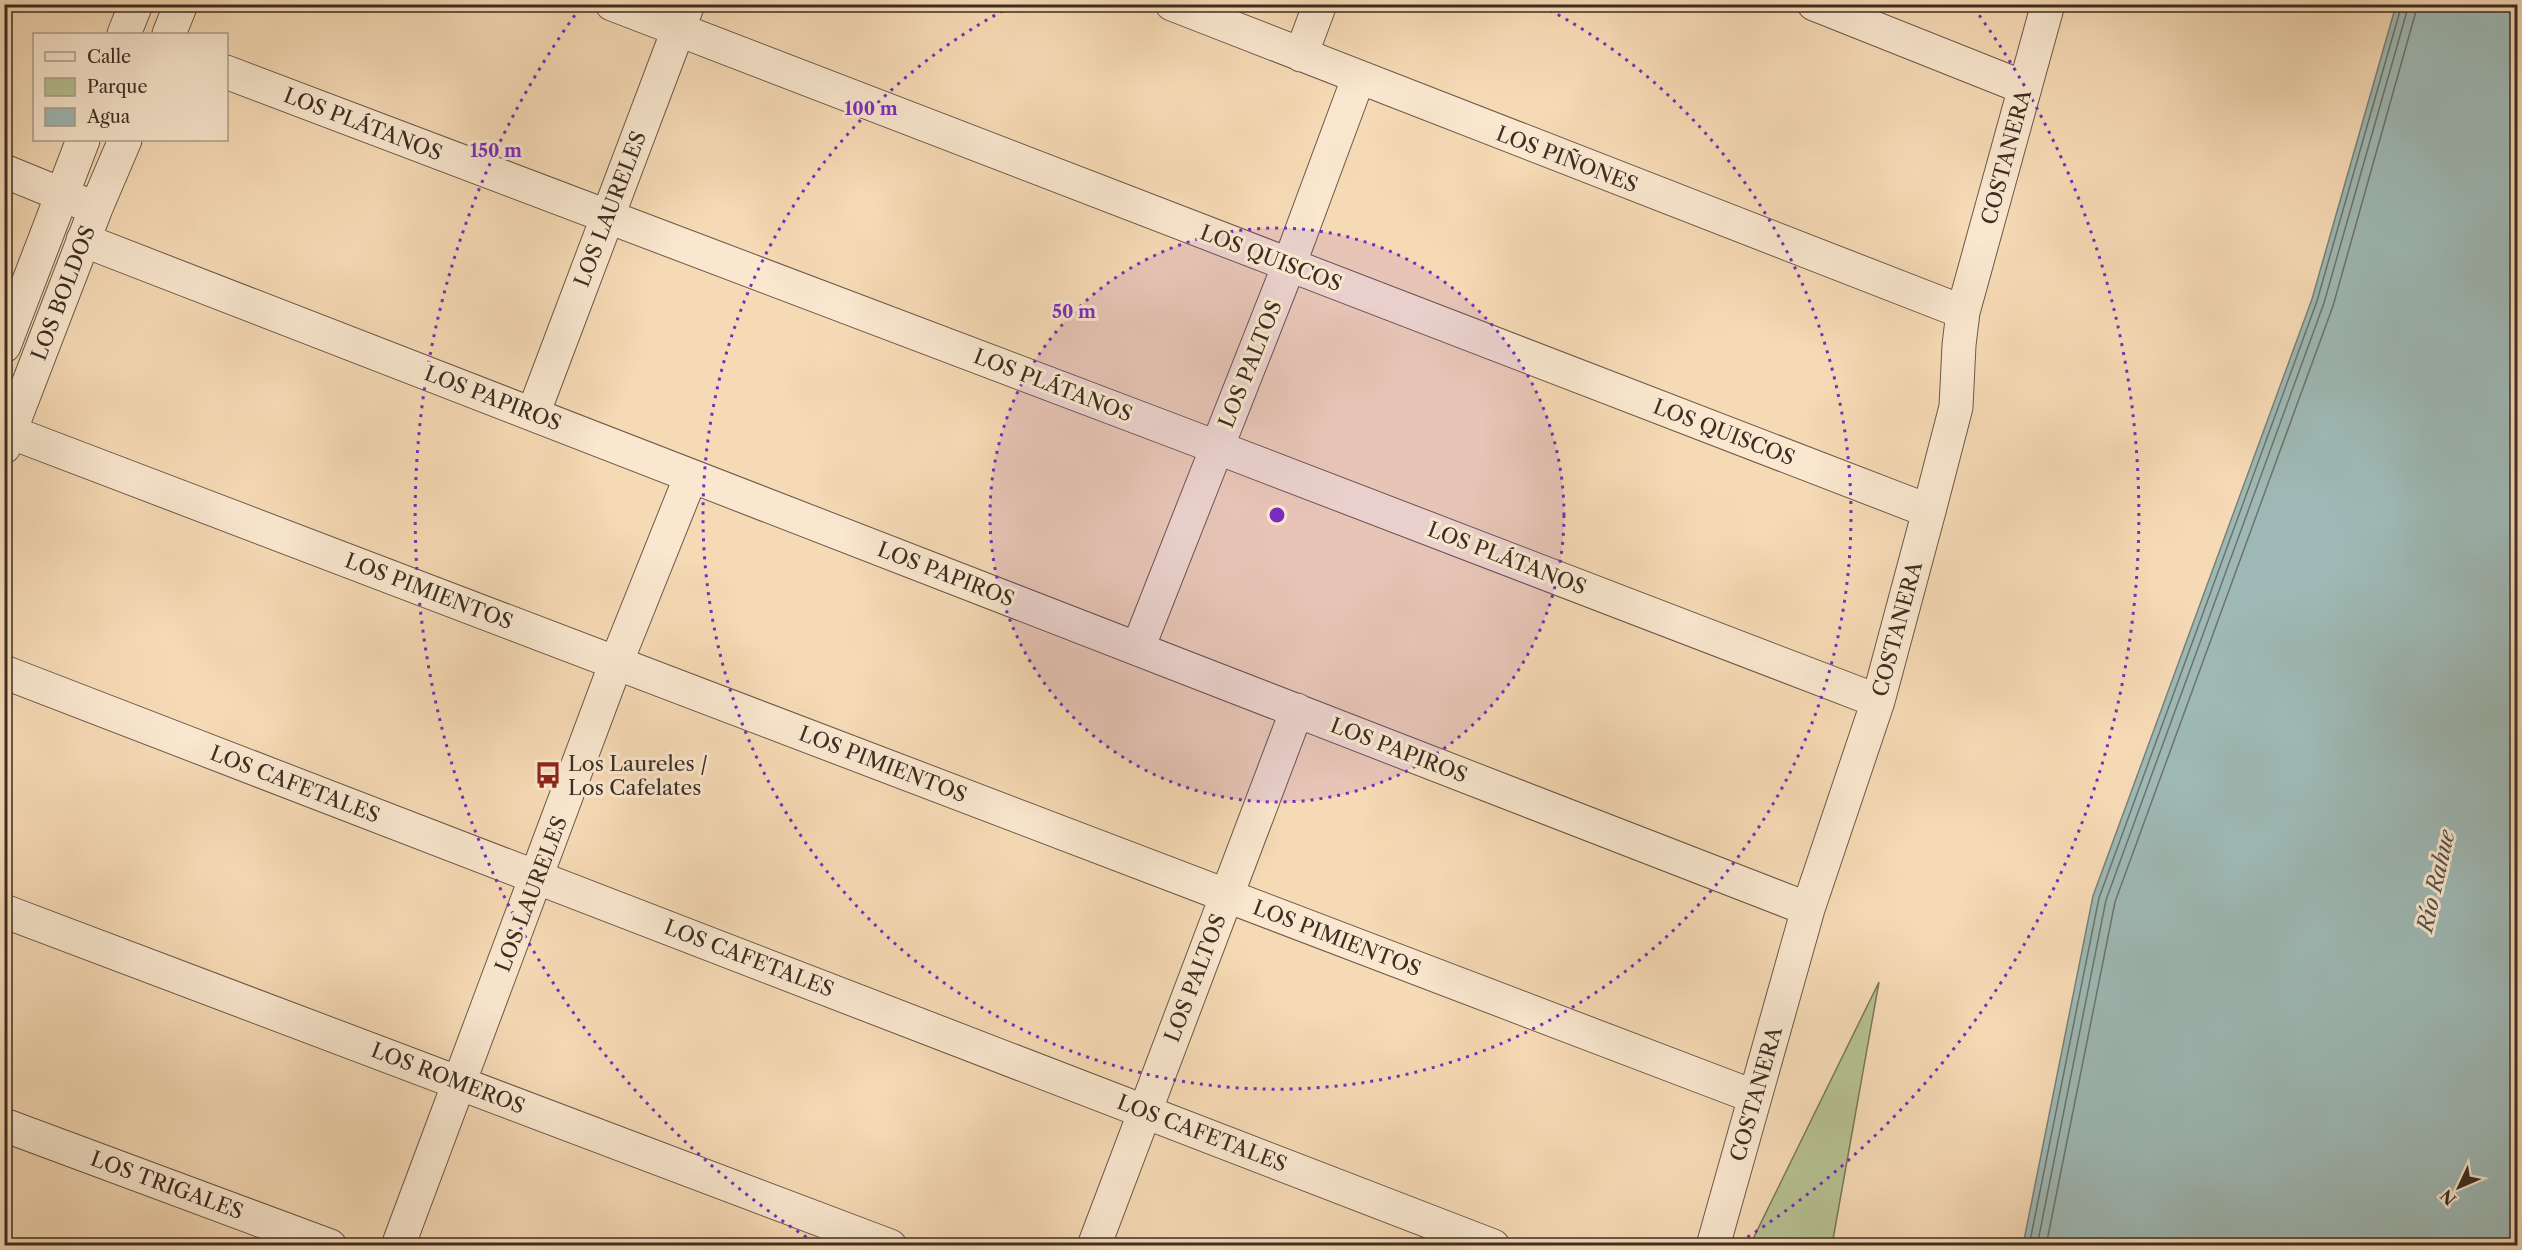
<svg xmlns="http://www.w3.org/2000/svg" width="2522" height="1250" viewBox="0 0 2522 1250" font-family="'Libre Caslon Text',serif">
<rect width="100%" height="100%" fill="#f6dab5"/>
<filter id="stains"><feTurbulence type="fractalNoise" baseFrequency=".00333" numOctaves="4"/><feColorMatrix values="0 0 0 0 .2 0 0 0 0 .09 0 0 0 0 .02 0 0 0 .5 -.17"/></filter>
<radialGradient id="worn" r=".72"><stop offset=".6" stop-color="#630" stop-opacity="0"/><stop offset="1" stop-color="#630" stop-opacity=".3"/></radialGradient>
<path fill="#b6c192" stroke="#79775a" stroke-width="1.5" d="M1879 982 1832 1245H1750Z"/>
<path fill="#9eb9b5" stroke="#77817b" stroke-width="1.5" d="M2396 5H2517V1245H2023L2093 896 2312 299Z"/>
<g fill="none" stroke-linecap="round" stroke-linejoin="round">
<path stroke="#6d736c" stroke-width="1.5" d="M2029 1246 2099 898 2317 301 2402 4
M2037 1246 2106 900 2324 303 2409 4
M2046 1246 2115 902 2333 306 2418 4"/>
<defs>
<path id="minor" d="M612 4 1929 511
M1172 4 1963 312
M1814 4 2025 88
M124 34 136 4
M169 34 181 4
M1301 55 1320 4
M226 72 1216 447 1878 701
M4 171 80 202
M83 240 1808 909
M4 346 83 140
M533 414 688 4
M10 432 1755 1097
M4 447 96 208 125 140
M1138 648 1289 265 1358 79
M4 672 1493 1246
M4 911 890 1246
M4 1125 330 1246
M398 1246 616 663 691 476
M1094 1246 1297 710
M1713 1246 1808 909 1878 701 1929 511 1956 407 1959 345 1963 312 2048 4"/>
</defs>
<use href="#minor" stroke="#6a5848" stroke-width="35"/>
<use href="#minor" stroke="#f9e7cf" stroke-width="33"/>
</g>
<circle cx="1277" cy="515" r="287" fill="#7b2cbf" fill-opacity=".12"/>
<g fill="none" stroke="#7b2cbf" stroke-width="3" stroke-dasharray="3 6">
<circle cx="1277" cy="515" r="287"/>
<path d="M1542 6A574 574 0 1 1 1012 6"/>
<path d="M814 1242A862 862 0 0 1 580 8M1974 8A862 862 0 0 1 1740 1242"/>
</g>
<defs>
<symbol id="bus-bare" viewBox="-9 -9 18 18"><path d="M-5-6H5V4H4V6H2V4H-2V6H-4V4H-5ZM-3.5-4V0h7V-4ZM-3.5 1.2v1.5H-2V1.2ZM2 1.2v1.5H3.5V1.2Z" fill="#8f2418" stroke="#f9e7cf" stroke-width="2.5" paint-order="stroke"/></symbol>
</defs>
<g fill-rule="evenodd">
<use href="#bus-bare" x="529" y="756" width="38" height="38"/>
</g>
<g text-anchor="middle" dominant-baseline="central" stroke-width="6" stroke-linejoin="round" paint-order="stroke">
<g font-size="21" fill="#3c2d23" stroke="#f9e7cf">
<text transform="translate(363 124) rotate(21)">LOS PLÁTANOS</text>
<text transform="translate(2006 157) rotate(-75)">COSTANERA</text>
<text transform="translate(1567 159) rotate(21)">LOS PIÑONES</text>
<text transform="translate(610 209) rotate(-69)">LOS LAURELES</text>
<text transform="translate(1271 258) rotate(21)">LOS QUISCOS</text>
<text transform="translate(63 293) rotate(-69)">LOS BOLDOS</text>
<text transform="translate(1250 364) rotate(-68)">LOS PALTOS</text>
<text transform="translate(1053 385) rotate(21)">LOS PLÁTANOS</text>
<text transform="translate(493 398) rotate(21)">LOS PAPIROS</text>
<text transform="translate(1724 432) rotate(21)">LOS QUISCOS</text>
<text transform="translate(1507 558) rotate(21)">LOS PLÁTANOS</text>
<text transform="translate(946 574) rotate(21)">LOS PAPIROS</text>
<text transform="translate(429 591) rotate(21)">LOS PIMIENTOS</text>
<text transform="translate(1897 629) rotate(-75)">COSTANERA</text>
<text transform="translate(1399 750) rotate(21)">LOS PAPIROS</text>
<text transform="translate(883 764) rotate(21)">LOS PIMIENTOS</text>
<text transform="translate(295 784) rotate(21)">LOS CAFETALES</text>
<text transform="translate(531 894) rotate(-69)">LOS LAURELES</text>
<text transform="translate(1337 938) rotate(21)">LOS PIMIENTOS</text>
<text transform="translate(749 958) rotate(21)">LOS CAFETALES</text>
<text transform="translate(1195 978) rotate(-69)">LOS PALTOS</text>
<text transform="translate(448 1078) rotate(21)">LOS ROMEROS</text>
<text transform="translate(1756 1094) rotate(-74)">COSTANERA</text>
<text transform="translate(1202 1133) rotate(21)">LOS CAFETALES</text>
<text transform="translate(167 1185) rotate(20)">LOS TRIGALES</text>
</g>
<g font-size="21" fill="#3c2d23" stroke="#f9e7cf" text-anchor="start">
<text x="568" y="763">Los Laureles /<tspan x="568" dy="24">Los Cafelates</tspan></text>
</g>
<g font-size="22" font-style="italic" fill="#545048" stroke="#f9e7cf">
<text transform="translate(2436 881) rotate(-77)">Río Rahue</text>
</g>
</g>
<circle cx="1277" cy="515" r="9" fill="#7b2cbf" stroke="#f9e7cf" stroke-width="3"/>
<g font-size="18" text-anchor="middle" font-weight="bold" fill="#7b2cbf" stroke="#f9e7cf" stroke-width="6" stroke-linejoin="round" paint-order="stroke">
<text x="871" y="115">100 m</text>
<text x="496" y="157">150 m</text>
<text x="1074" y="318">50 m</text>
</g>
<rect width="2522" height="1250" fill="none" stroke="#f6dab5" stroke-width="24"/>
<rect x="6" y="6" width="2510" height="1238" fill="none" stroke="#3c2d23" stroke-width="3"/>
<rect x="12" y="12" width="2498" height="1226" fill="none" stroke="#3c2d23" stroke-width="1.5"/>
<rect x="33" y="33" width="195" height="108" fill="#f9e7cf" stroke="#ad9d8a" stroke-width="1.5"/>
<rect x="45" y="52" width="30" height="9" fill="#f9e7cf" stroke="#ad9d8a" stroke-width="1.5"/>
<text x="87" y="63" font-size="18" fill="#3c2d23">Calle</text>
<rect x="45" y="78" width="30" height="18" fill="#b6c192" stroke="#ad9d8a" stroke-width="1.5"/>
<text x="87" y="93" font-size="18" fill="#3c2d23">Parque</text>
<rect x="45" y="108" width="30" height="18" fill="#9eb9b5" stroke="#ad9d8a" stroke-width="1.5"/>
<text x="87" y="123" font-size="18" fill="#3c2d23">Agua</text>
<g transform="translate(2459 1187) rotate(226)" stroke="#f9e7cf" stroke-width="4.5" paint-order="stroke">
<path d="M0-4.5L10 22L0 15L-10 22Z" fill="#3c2d23"/>
<text y="-9" font-size="16" font-weight="bold" text-anchor="middle" fill="#3c2d23">N</text>
</g>
<rect width="100%" height="100%" filter="url(#stains)"/>
<rect width="100%" height="100%" fill="url(#worn)"/>
</svg>
